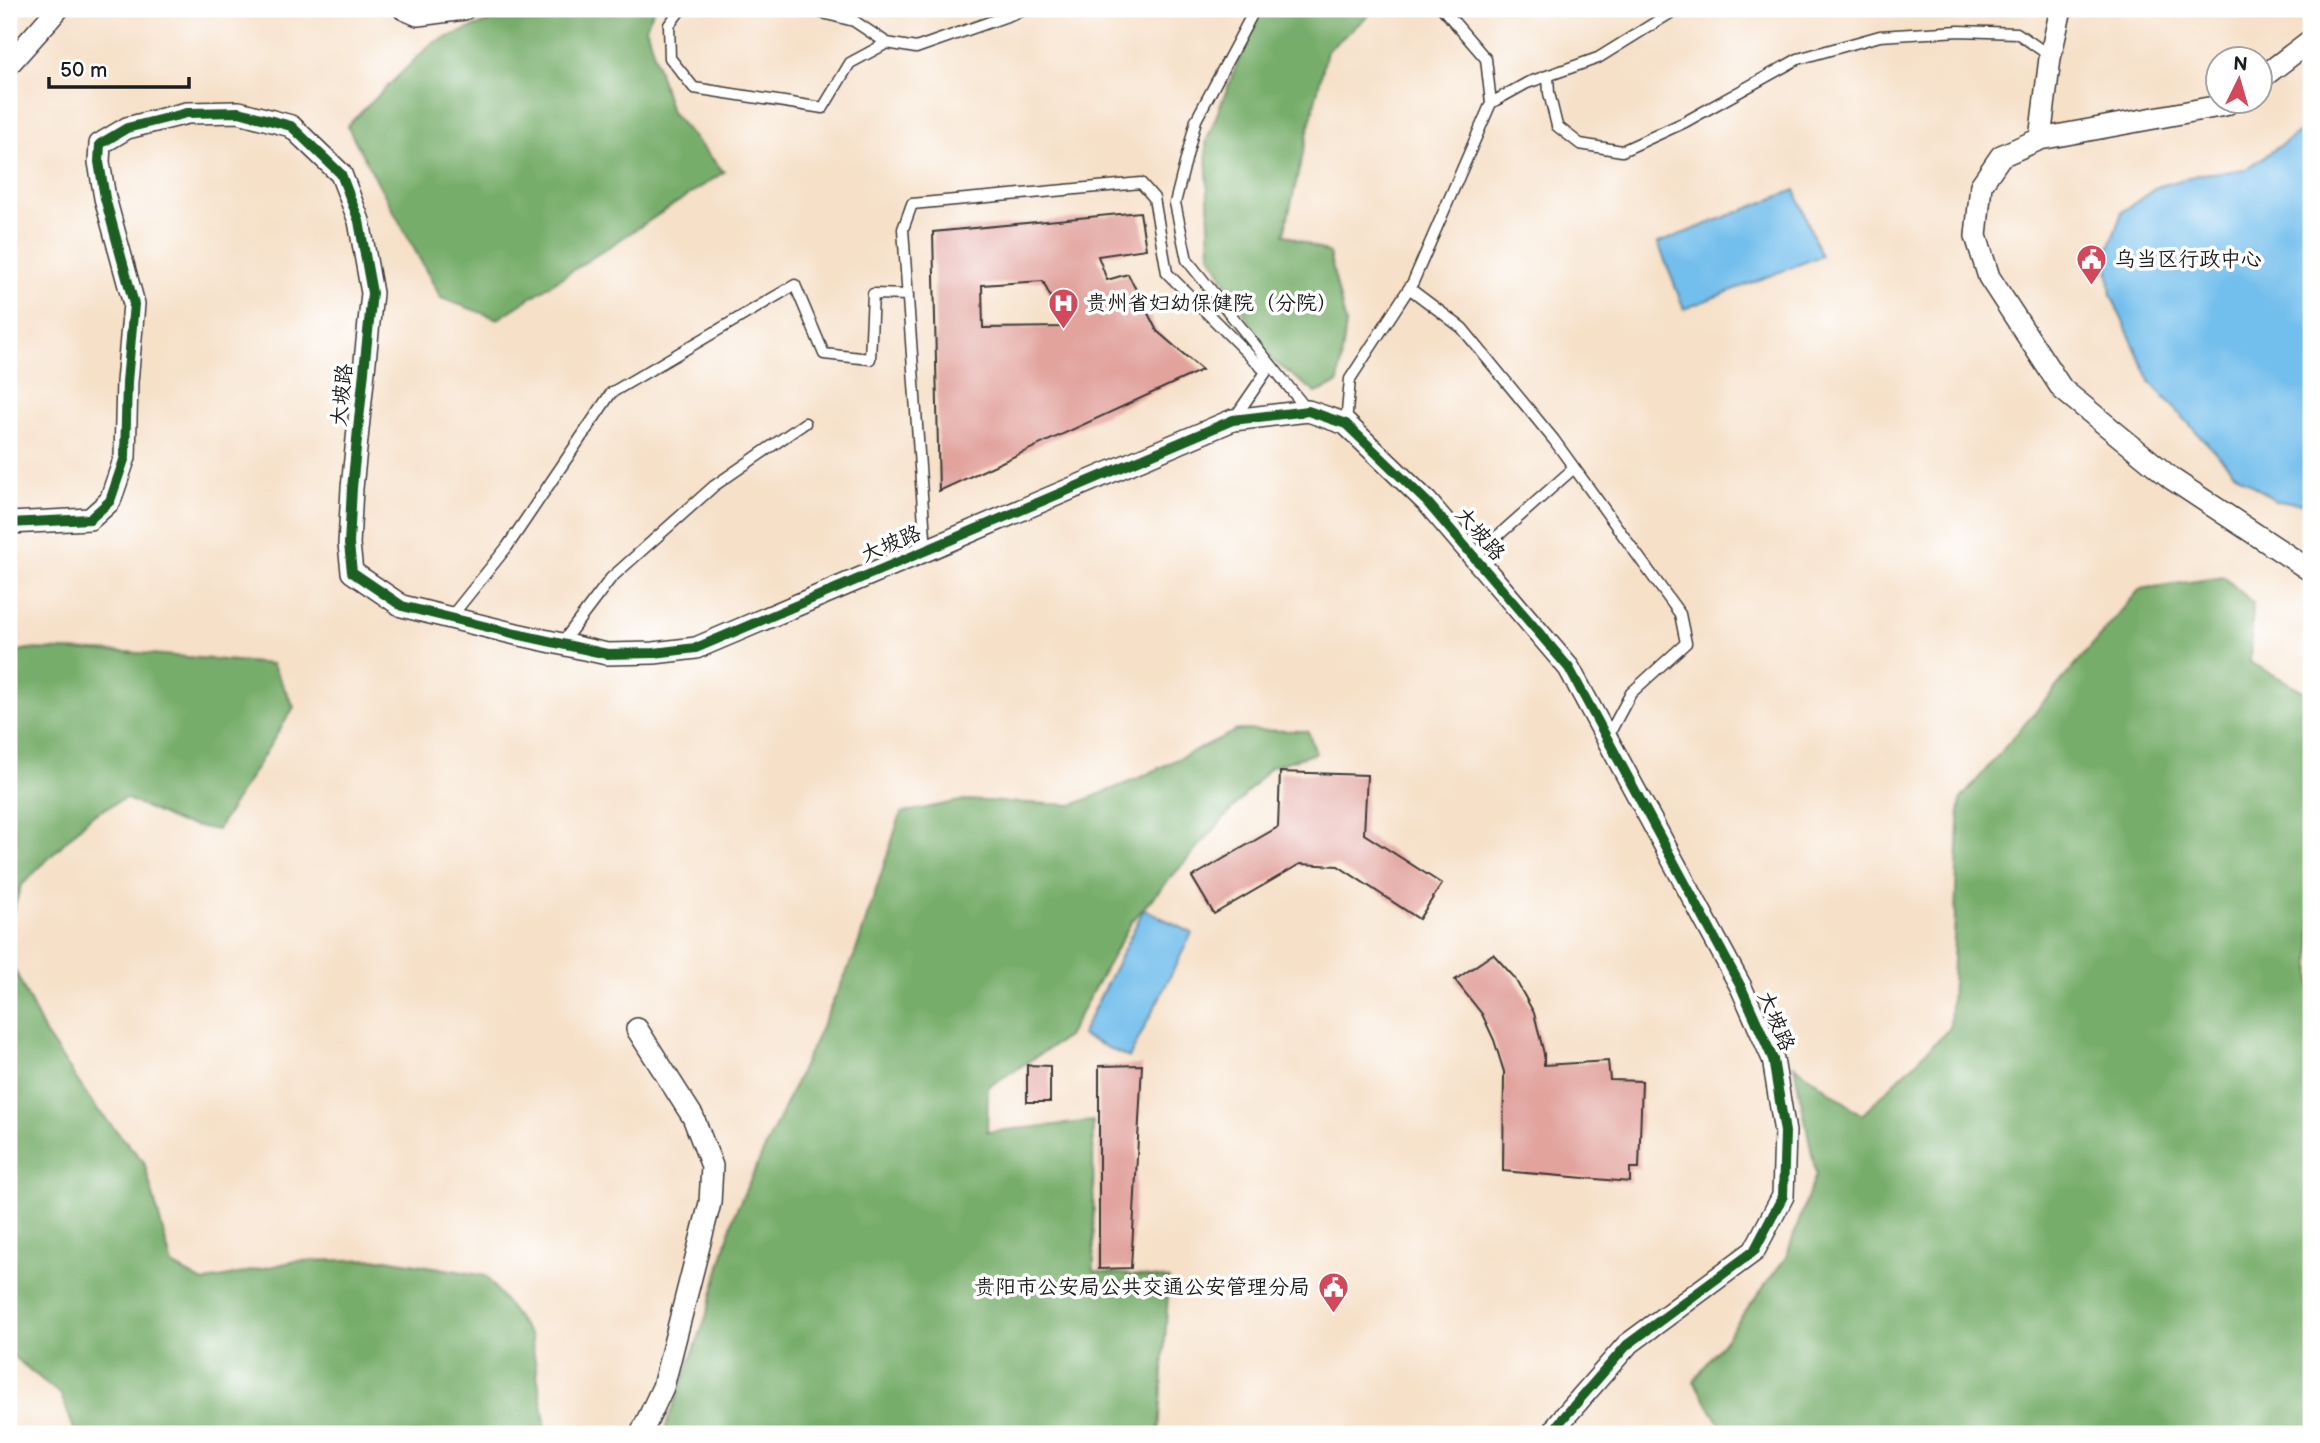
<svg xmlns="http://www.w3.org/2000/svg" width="2320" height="1443" viewBox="0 0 2320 1443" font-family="'Balsamiq Sans','LXGW WenKai TC',sans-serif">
<rect width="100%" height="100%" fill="#fff"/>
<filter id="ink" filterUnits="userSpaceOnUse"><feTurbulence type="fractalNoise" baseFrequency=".0143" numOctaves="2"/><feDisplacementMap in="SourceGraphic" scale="14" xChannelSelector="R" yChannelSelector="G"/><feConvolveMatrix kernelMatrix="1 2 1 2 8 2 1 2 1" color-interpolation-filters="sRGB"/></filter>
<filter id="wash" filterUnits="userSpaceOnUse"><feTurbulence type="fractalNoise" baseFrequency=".00686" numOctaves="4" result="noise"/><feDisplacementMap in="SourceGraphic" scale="28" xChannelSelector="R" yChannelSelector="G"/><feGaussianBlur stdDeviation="1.57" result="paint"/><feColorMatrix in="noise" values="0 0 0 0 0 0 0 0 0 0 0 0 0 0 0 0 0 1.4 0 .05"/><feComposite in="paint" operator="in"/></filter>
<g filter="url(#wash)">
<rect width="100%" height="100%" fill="#f6e0c8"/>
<path fill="#77ad6a" stroke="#4a6443" stroke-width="2" d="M520 9H654L646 27 671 112 724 172 498 319 441 298 347 126 432 43Z
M1259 9H1376L1327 51 1284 234 1329 253 1346 324 1338 383 1316 393 1272 360 1210 255 1206 142Z
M2224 577 2253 603 2250 662 2311 695V1434H1725L1694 1381 1786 1257 1816 1174 1794 1065 1862 1115 1950 1028 1960 800 2140 589Z
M28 649 126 652 272 664 294 707 217 830 180 823 125 798 91 816 21 886 9 923V653Z
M1237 730 1308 731 1316 753 1270 767 1132 921 1067 1037 988 1087 987 1132 1093 1121 1094 1271 1169 1279 1159 1434H663L706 1317 734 1215 855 954 901 813 965 800 1073 805 1139 778Z
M9 958 45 1033 96 1108 144 1162 172 1265 203 1282 295 1261 387 1259 486 1276 531 1337 547 1434H76L61 1395 9 1353Z"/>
<path fill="#72beec" stroke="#476d84" stroke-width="2" d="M2311 124V504L2276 501 2234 472 2151 383 2111 295 2107 254 2122 212 2157 187 2201 174 2245 170Z
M1795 190 1821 256 1684 309 1658 243Z
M1144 909 1192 933 1129 1058 1081 1035Z"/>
<g id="blocks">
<path fill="#e2a39d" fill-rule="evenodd" d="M1140 212 1146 249 1098 256 1107 280 1128 274 1157 331 1202 370 939 491 933 232ZM1043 281 1064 327 983 328 982 285Z
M1280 772 1367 775 1364 834 1442 884 1419 919 1338 866 1300 864 1214 914 1192 877 1278 827Z
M1493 954 1514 977 1534 1013 1544 1054V1065L1608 1061 1610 1080 1642 1081 1639 1168H1630V1182L1503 1171 1504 1072 1494 1040 1482 1014 1455 980Z
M1027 1065 1050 1066V1102H1027Z
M1142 1065 1131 1268 1099 1269V1066Z"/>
</g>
</g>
<g filter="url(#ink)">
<use href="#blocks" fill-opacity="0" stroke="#3d3936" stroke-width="2"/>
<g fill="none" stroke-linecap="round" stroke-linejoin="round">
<defs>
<path id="lane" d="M681 9 669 25 670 58 694 88 823 108 850 63 887 43
M807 9 854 21 887 43 916 48 1027 9
M1255 9 1196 120 1175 203 1187 260 1308 411
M1443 9 1486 59 1491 103
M1548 76 1549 93 1557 126 1580 144 1622 151 1685 122 1798 59 1880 36 1959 31 2017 33 2043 51 2047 59
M1409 288 1462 328 1554 440 1680 614 1686 643 1631 693 1607 738
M1346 424 1350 379 1413 282 1491 103 1527 83 1598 58 1677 9
M926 551 903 229 912 204 1141 183 1154 198 1167 273 1266 372 1233 420
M1474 557 1574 468
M450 618 507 547 611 393 795 285 824 354 870 359 873 294 908 295
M561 644 611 578 714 486 805 423"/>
<path id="street" d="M404 9 418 15 464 9
M9 64 58 9
M2260 79 2311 40
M2230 102 2225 105 2040 139 2001 156 1981 185 1976 236 1989 277 2062 389 2172 479 2311 571
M2040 139 2050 58 2061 9
M9 523 90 519 110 501 125 457 127 382 134 304 105 198 99 162 100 144 127 128 187 113 239 112 291 126 341 174 359 221 372 293 352 488 349 544 352 572 402 606 516 634 607 654 654 653 696 648 1233 420 1308 411 1346 424 1427 502 1569 668 1741 987 1773 1059 1785 1132 1783 1196 1754 1251 1627 1345 1559 1423 1553 1434
M637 1029 693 1117 712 1166 710 1203 663 1387 641 1434"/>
</defs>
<use href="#lane" stroke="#3d3936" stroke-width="13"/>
<use href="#street" stroke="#3d3936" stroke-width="24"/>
<use href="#lane" stroke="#fff" stroke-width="10"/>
<use href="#street" stroke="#fff" stroke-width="21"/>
<defs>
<path id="cycleway" d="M9 523 90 519 110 501 125 457 127 382 134 304 105 198 99 162 100 144 127 128 187 113 239 112 291 126 341 174 359 221 372 293 352 488 349 544 352 572 402 606 516 634 607 654 654 653 696 648 1233 420 1308 411 1346 424 1427 502 1569 668 1741 987 1773 1059 1785 1132 1783 1196 1754 1251 1627 1345 1559 1423 1553 1434"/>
</defs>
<use href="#cycleway" stroke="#fff" stroke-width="15"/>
<use href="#cycleway" stroke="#1b5e20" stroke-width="10"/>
</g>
</g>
<defs>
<symbol id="civic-pin" viewBox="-11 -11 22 30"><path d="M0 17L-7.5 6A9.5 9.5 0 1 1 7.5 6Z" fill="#d1495b" stroke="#fff"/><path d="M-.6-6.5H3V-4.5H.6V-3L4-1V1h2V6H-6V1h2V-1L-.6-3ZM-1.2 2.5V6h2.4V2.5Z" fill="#fff"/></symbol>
<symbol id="hospital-pin" viewBox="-11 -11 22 30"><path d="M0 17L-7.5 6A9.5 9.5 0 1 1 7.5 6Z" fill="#d1495b" stroke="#fff"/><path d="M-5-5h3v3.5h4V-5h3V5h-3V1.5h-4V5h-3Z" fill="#fff"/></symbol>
</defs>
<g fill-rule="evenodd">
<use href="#civic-pin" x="2074" y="242" width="35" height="47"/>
<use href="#hospital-pin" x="1046" y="286" width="35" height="47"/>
<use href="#civic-pin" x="1316" y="1270" width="35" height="47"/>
</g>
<g text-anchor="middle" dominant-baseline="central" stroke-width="7" stroke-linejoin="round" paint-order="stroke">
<g font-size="21" fill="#1c1c1c" stroke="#fff" text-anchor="start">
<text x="2115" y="259">乌当区行政中心</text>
<text x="1086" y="303">贵州省妇幼保健院（分院）</text>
<text x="1310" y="1287" text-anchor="end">贵阳市公安局公共交通公安管理分局</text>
</g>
<g font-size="21" fill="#1c1c1c" stroke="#fff">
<text transform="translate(342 395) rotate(-84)">大坡路</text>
<text transform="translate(1480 534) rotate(49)">大坡路</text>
<text transform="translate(891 544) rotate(-23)">大坡路</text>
<text transform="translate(1776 1021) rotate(67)">大坡路</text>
</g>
</g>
<rect width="2320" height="1443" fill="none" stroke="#fff" stroke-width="35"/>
<g transform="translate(2239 80) rotate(5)"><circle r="33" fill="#ffffff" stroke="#a4a4a4" stroke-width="2"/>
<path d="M0-5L12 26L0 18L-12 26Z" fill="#d1495b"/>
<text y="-10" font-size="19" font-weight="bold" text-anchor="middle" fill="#1c1c1c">N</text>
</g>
<path d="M49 77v10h140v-10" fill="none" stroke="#1c1c1c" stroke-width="3.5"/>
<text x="60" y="77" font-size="21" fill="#1c1c1c" stroke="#ffffff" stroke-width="5" paint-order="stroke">50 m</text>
</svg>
